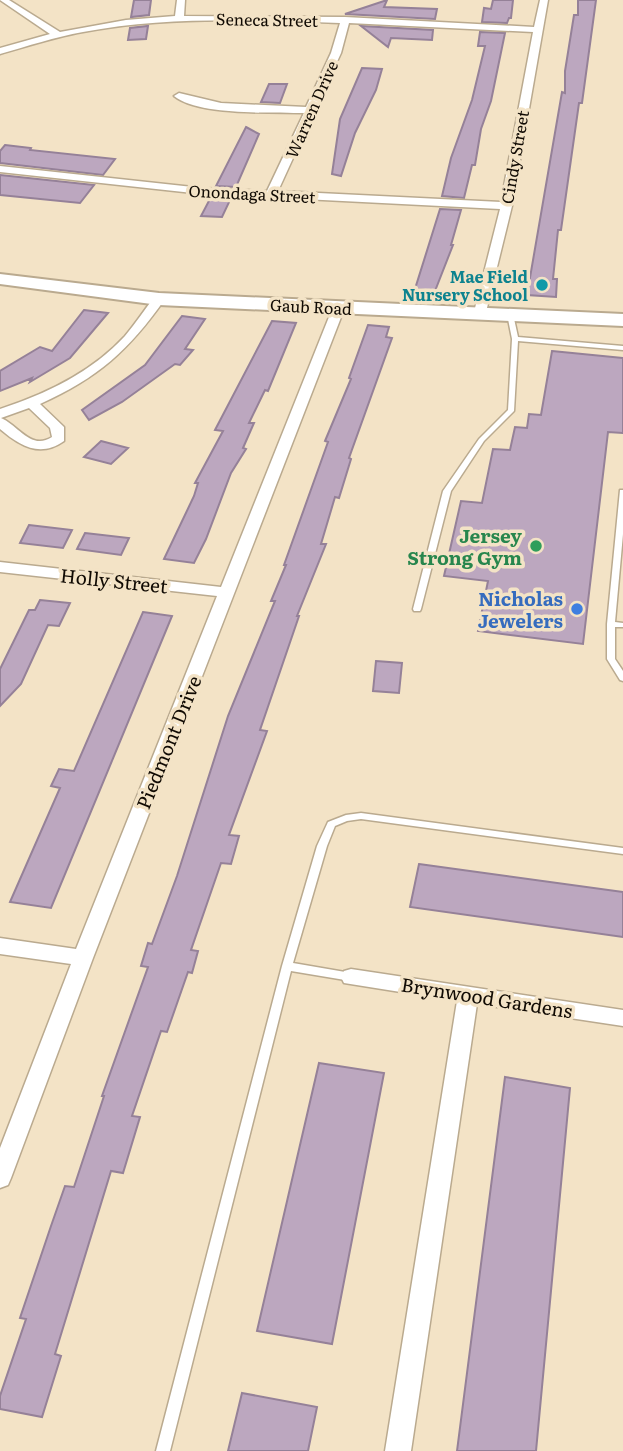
<svg xmlns="http://www.w3.org/2000/svg" width="623" height="1451" viewBox="0 0 623 1451" font-family="Literata,serif">
<rect width="100%" height="100%" fill="#f3e3c6"/>
<path fill="#bca7bf" stroke="#958198" stroke-width="2" d="M134 0H151L149 15 131 17Z
M387 0 384 7 437 9 435 19 345 14Z
M493 0H513L511 18H509L507 23 482 22 484 8 491 9Z
M578 0H596L582 103H579L561 230H558L553 279H557L556 297 527 295 562 92 565 93V71L574 15H578Z
M148 26 146 39 128 40 130 28Z
M361 26 433 30 432 40 391 38 388 47Z
M480 32 505 33 491 101 481 129 475 165H472L464 198 442 196 451 158 472 100 485 46H478Z
M362 68 382 69 376 90 355 133 341 176 332 174 340 119Z
M269 84H287L280 103 261 102Z
M246 127 259 134 236 187 216 186Z
M5 145 31 148 30 150 115 159 103 175 0 163V151Z
M0 175 94 185 80 203 0 195Z
M211 197 231 198 222 217 201 216Z
M440 209 461 210 451 245H453L435 291 415 289Z
M84 310 108 313 70 358 30 382 32 378 0 391V371L40 347 52 351Z
M182 316 205 319 185 349 193 350 180 365 175 364 122 402 89 420 82 410 145 365Z
M272 321 296 323 268 391 265 390 249 423H254L243 448 246 449 231 473 206 539 194 563 164 559 194 496 198 483H195L223 431 215 430Z
M368 325 389 327 386 337 392 338 349 458 351 459 339 498 335 497 321 544H326L297 616H299L260 730 267 731 229 835 239 836 231 864 221 863 191 950 198 951 192 973 188 972 167 1032 161 1031 132 1116 140 1117 123 1173 111 1171 55 1354 61 1356 42 1417 0 1409V1396L26 1319 20 1318 51 1226 65 1186 74 1187 104 1096H102L148 967 141 966 148 943 152 944 177 876 228 716 275 601H271L286 565H284L328 442 325 441 351 379 349 378Z
M552 351 623 358V433L608 432 583 644 478 631 488 581 444 576 461 501 482 503 493 449 510 450 515 427 527 428 529 414 541 415Z
M101 441 128 448 111 464 84 457Z
M29 525 72 530 63 548 20 543Z
M85 533 129 538 121 555 77 549Z
M40 600 70 603 59 626 48 625 21 684 0 706V669L29 610H35Z
M143 612 172 616 51 908 10 902 60 788 51 786 59 769 74 771Z
M376 661 402 663 399 693 373 691Z
M419 864 623 892V937L410 907Z
M319 1063 384 1073 332 1344 257 1331Z
M505 1077 570 1088 536 1451H457Z
M242 1393 317 1407 308 1451H228Z"/>
<g fill="none" stroke-linecap="round" stroke-linejoin="round">
<defs>
<path id="lane" d="M510 312 513 314 518 337 623 346V350L518 341 514 411 484 441 451 491 421 609 420 611H414L413 609 443 491 479 439 508 410 512 339 507 314Z
M620 490H623V534L615 622 623 623V627H615V659L623 671V681L620 680 607 659V624Z
M361 813 623 848V854L361 819 347 821 335 826 327 846 293 963 351 973 355 974 356 977 355 980 351 981 291 971 170 1451H156L282 966 317 846 328 822 346 815Z"/>
<path id="street" d="M0 0H9L60 32 126 20 175 16 177 0H185L184 16 345 17 534 27 540 0H548L512 206 486 312 480 316 474 312 500 209 202 194 0 172V166L202 188 267 191 304 113C271 112 199 116 174 96L179 93 221 103 306 107 331 53 340 23C254 20 167 16 83 32 55 37 28 46 0 54V48L50 34ZM349 23 533 32 501 202 278 191 341 53Z
M159 295 165 299C129 350 98 378 40 404L64 427V441C40 458 20 446 0 429V409C46 394 92 372 125 336 136 323 145 309 155 296ZM29 408 50 428 52 437C31 451 18 425 1 418Z
M339 303 345 307 93 958 11 1178 8 1185 0 1188V1148L71 964 0 954V938L76 949 217 596 0 572V562L221 587 333 307Z
M351 969 623 1010V1026L477 1004 411 1451H385L457 1001 344 983 341 977 344 971Z"/>
<path id="secondary" d="M0 274 159 293 623 314V326L159 305 0 284Z"/>
</defs>
<use href="#lane" stroke="#baaa8f" stroke-width="3"/>
<use href="#street" stroke="#baaa8f" stroke-width="3"/>
<use href="#secondary" stroke="#baaa8f" stroke-width="4"/>
<use href="#lane" fill="#fff" fill-rule="evenodd"/>
<use href="#street" fill="#fff" fill-rule="evenodd"/>
<use href="#secondary" fill="#fff" fill-rule="evenodd"/>
</g>
<circle fill="#0f9aa8" stroke="#f3e3c6" stroke-width="2.5" cx="542" cy="285" r="7"/>
<circle fill="#2e9e5b" stroke="#f3e3c6" stroke-width="2.5" cx="536" cy="546" r="7"/>
<circle fill="#3f7fe0" stroke="#f3e3c6" stroke-width="2.5" cx="577" cy="609" r="7"/>
<g text-anchor="middle" dominant-baseline="central" stroke-width="7" stroke-linejoin="round" paint-order="stroke">
<g font-size="16" fill="#100a03" stroke="#f3e3c6">
<text transform="translate(267 19) rotate(1)">Seneca Street</text>
<text transform="translate(311 109) rotate(-66)">Warren Drive</text>
<text transform="translate(514 157) rotate(-80)">Cindy Street</text>
<text transform="translate(252 193) rotate(3)">Onondaga Street</text>
<text transform="translate(311 306) rotate(3)">Gaub Road</text>
</g>
<g font-size="16" font-weight="bold" fill="#0d838f" stroke="#f3e3c6" text-anchor="end">
<text x="528" y="276">Mae Field<tspan x="528" dy="18">Nursery School</tspan></text>
</g>
<g font-size="19" font-weight="bold" fill="#27864d" stroke="#f3e3c6" text-anchor="end">
<text x="522" y="535">Jersey<tspan x="522" dy="22">Strong Gym</tspan></text>
</g>
<g font-size="19" fill="#100a03" stroke="#f3e3c6">
<text transform="translate(114 580) rotate(6)">Holly Street</text>
<text transform="translate(168 742) rotate(-68)">Piedmont Drive</text>
<text transform="translate(487 997) rotate(9)">Brynwood Gardens</text>
</g>
<g font-size="19" font-weight="bold" fill="#366cbe" stroke="#f3e3c6" text-anchor="end">
<text x="563" y="598">Nicholas<tspan x="563" dy="22">Jewelers</tspan></text>
</g>
</g>
</svg>
